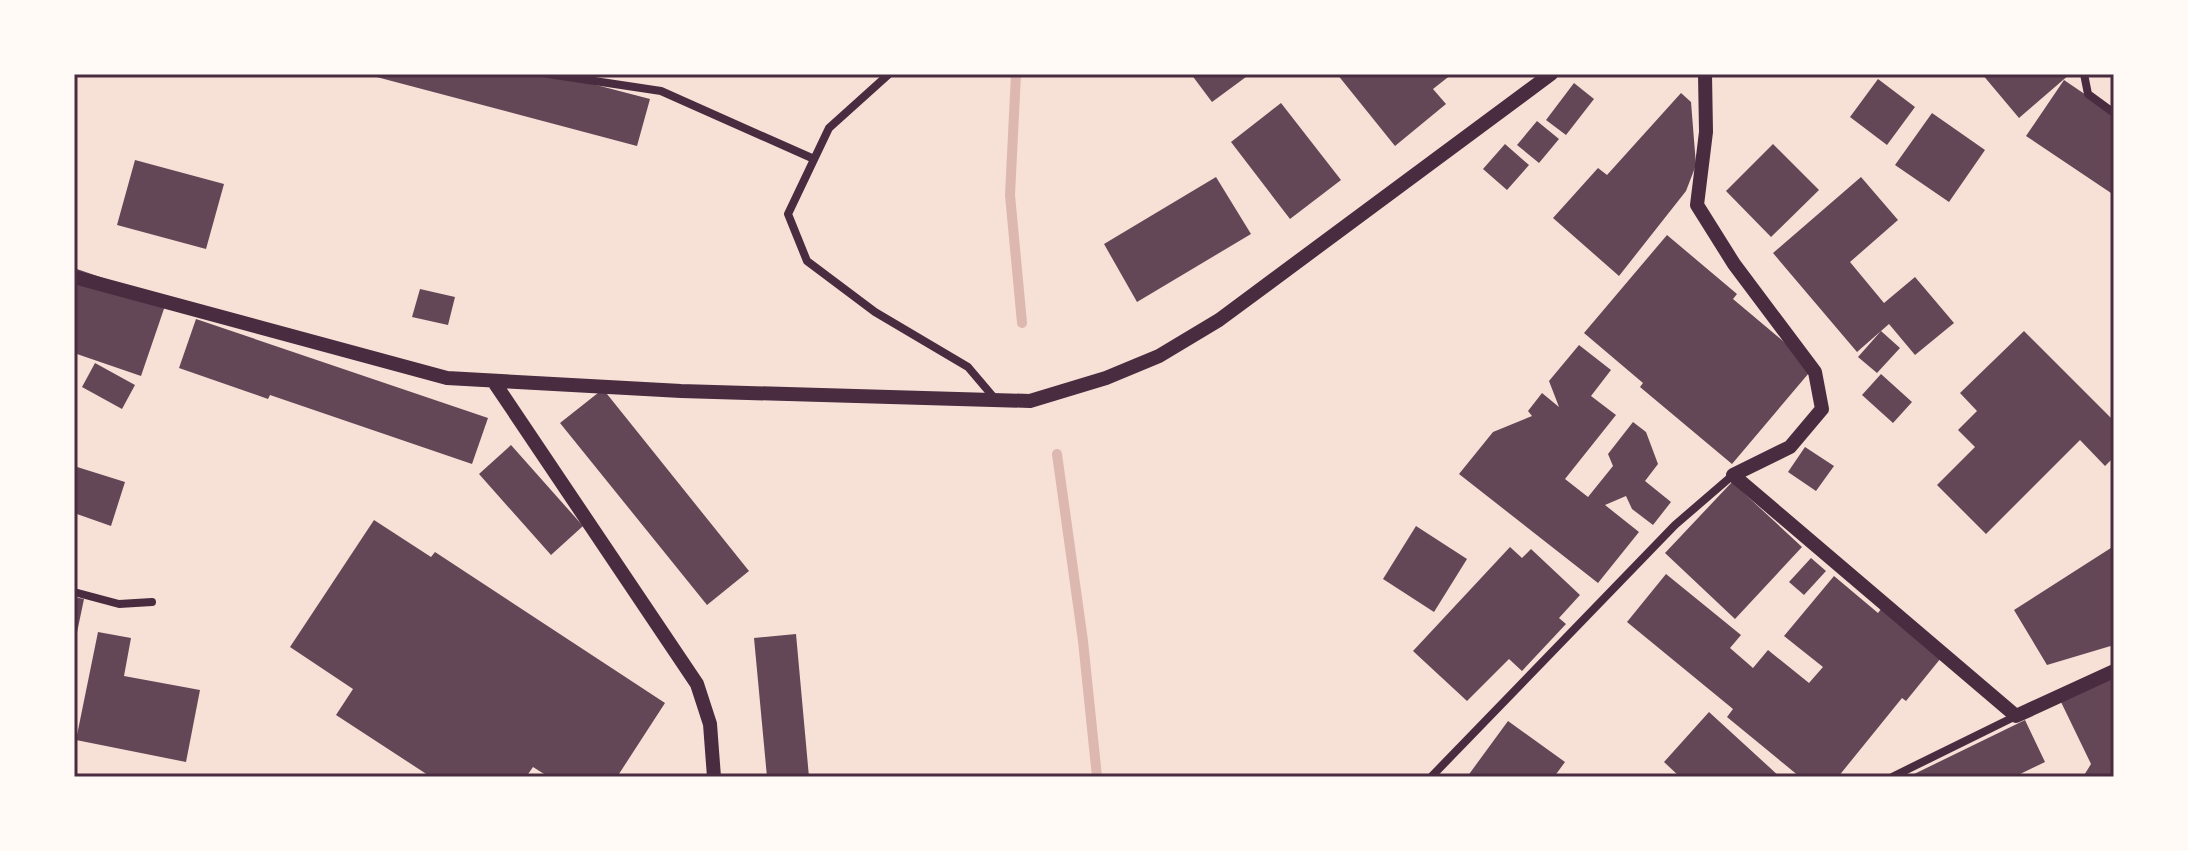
<svg xmlns="http://www.w3.org/2000/svg" width="2188" height="851" viewBox="0 0 2188 851" font-family="Bitter,serif">
<rect width="100%" height="100%" fill="#f7e1d7"/>
<g fill="none" stroke-linecap="round" stroke-linejoin="round">
<path stroke="#dcb8b0" stroke-width="10" d="M1016 74 1010 195 1022 323
M1057 454 1083 641 1097 777"/>
</g>
<path fill="#644757" d="M554 74 650 99 637 146 369 75Z
M1191 74H1250L1212 102Z
M1337 74H1452L1433 89 1446 104 1395 146Z
M1982 74H2070L2019 118Z
M1878 79 1915 107 1887 145 1850 117Z
M2064 80 2114 114V195L2026 136Z
M1574 83 1594 99 1566 135 1546 120Z
M1681 93 1691 102 1696 165 1686 191 1619 276 1553 218 1598 168 1607 175Z
M1281 103 1341 180 1290 219 1231 142Z
M1932 113 1985 150 1949 202 1895 165Z
M1537 121 1559 139 1539 163 1517 145Z
M1505 144 1529 165 1507 190 1483 169Z
M1773 144 1819 190 1771 237 1726 191Z
M135 160 224 184 206 249 117 225Z
M1216 177 1251 234 1137 302 1104 244Z
M1861 177 1898 220 1850 262 1884 303 1915 277 1954 323 1915 355 1889 324 1857 352 1773 253Z
M1667 235 1737 294 1733 299 1814 367 1732 464 1640 387 1643 383 1584 333Z
M74 268 167 300 141 376 74 353Z
M420 289 455 297 448 325 412 317Z
M196 319 488 418 472 464 270 395 268 399 179 368Z
M1881 331 1900 348 1877 373 1858 357Z
M2024 331 2114 421V457L2105 466 2080 440 1986 534 1937 485 1975 447 1958 430 1977 411 1960 393Z
M1579 345 1611 370 1591 396 1616 415 1565 479 1588 497 1613 466 1608 454 1633 422 1646 432 1658 464 1645 481 1671 502 1653 525 1632 509 1626 496 1605 505 1639 532 1598 583 1459 474 1493 432 1532 416 1528 411 1542 393 1559 407 1549 381Z
M95 363 135 385 122 409 82 387Z
M1881 374 1912 402 1893 423 1862 395Z
M603 389 749 571 707 605 560 423Z
M511 445 583 526 551 555 479 474Z
M1805 447 1834 466 1816 491 1788 472Z
M74 466 125 482 111 526 74 513Z
M1732 482 1802 547 1735 619 1665 553Z
M374 520 431 557 435 552 665 703 617 777H549L533 767 526 777H431L336 715 353 689 290 647Z
M1416 526 1467 559 1434 612 1383 579Z
M2114 546V645L2047 665 2014 610Z
M1510 547 1522 558 1531 549 1580 595 1559 618 1566 624 1522 671 1509 659 1467 701 1413 651Z
M1811 558 1826 571 1804 595 1789 582Z
M1666 574 1741 635 1730 648 1753 668 1768 650 1809 683 1823 667 1784 636 1834 576 1878 613 1885 604 1945 653 1906 701 1902 698 1838 777H1800L1727 717 1733 709 1627 622Z
M74 597 84 599 75 642H74Z
M98 632 131 638 124 676 200 690 186 762 76 740Z
M796 634 809 777H767L754 638Z
M2114 667V777H2083L2091 764 2061 702Z
M1709 712 1780 777H1680L1664 762Z
M2025 720 2045 762 2014 777H1908Z
M1508 721 1565 762 1554 777H1467Z"/>
<g fill="none" stroke-linecap="round" stroke-linejoin="round">
<path stroke="#4a2c40" stroke-width="8" d="M548 74 661 91 814 159
M889 74 829 128 788 214 807 261 875 312 968 367 996 400
M2084 74 2088 94 2114 113
M74 592 119 604 152 602
M1431 777 1675 525 1733 475
M1892 777 2016 716"/>
<path stroke="#4a2c40" stroke-width="14" d="M1705 74 1706 132 1697 205 1734 264 1815 372 1822 409 1790 447 1733 475 2016 716 2114 671
M74 277 447 378 681 391 1030 401 1106 378 1159 356 1219 320 1551 74
M494 382 697 684 710 724 714 777"/>
</g>
<rect width="2188" height="851" fill="none" stroke="#fffaf5" stroke-width="152"/>
<rect x="76" y="76" width="2036" height="699" fill="none" stroke="#4a2c40" stroke-width="3"/>
</svg>
